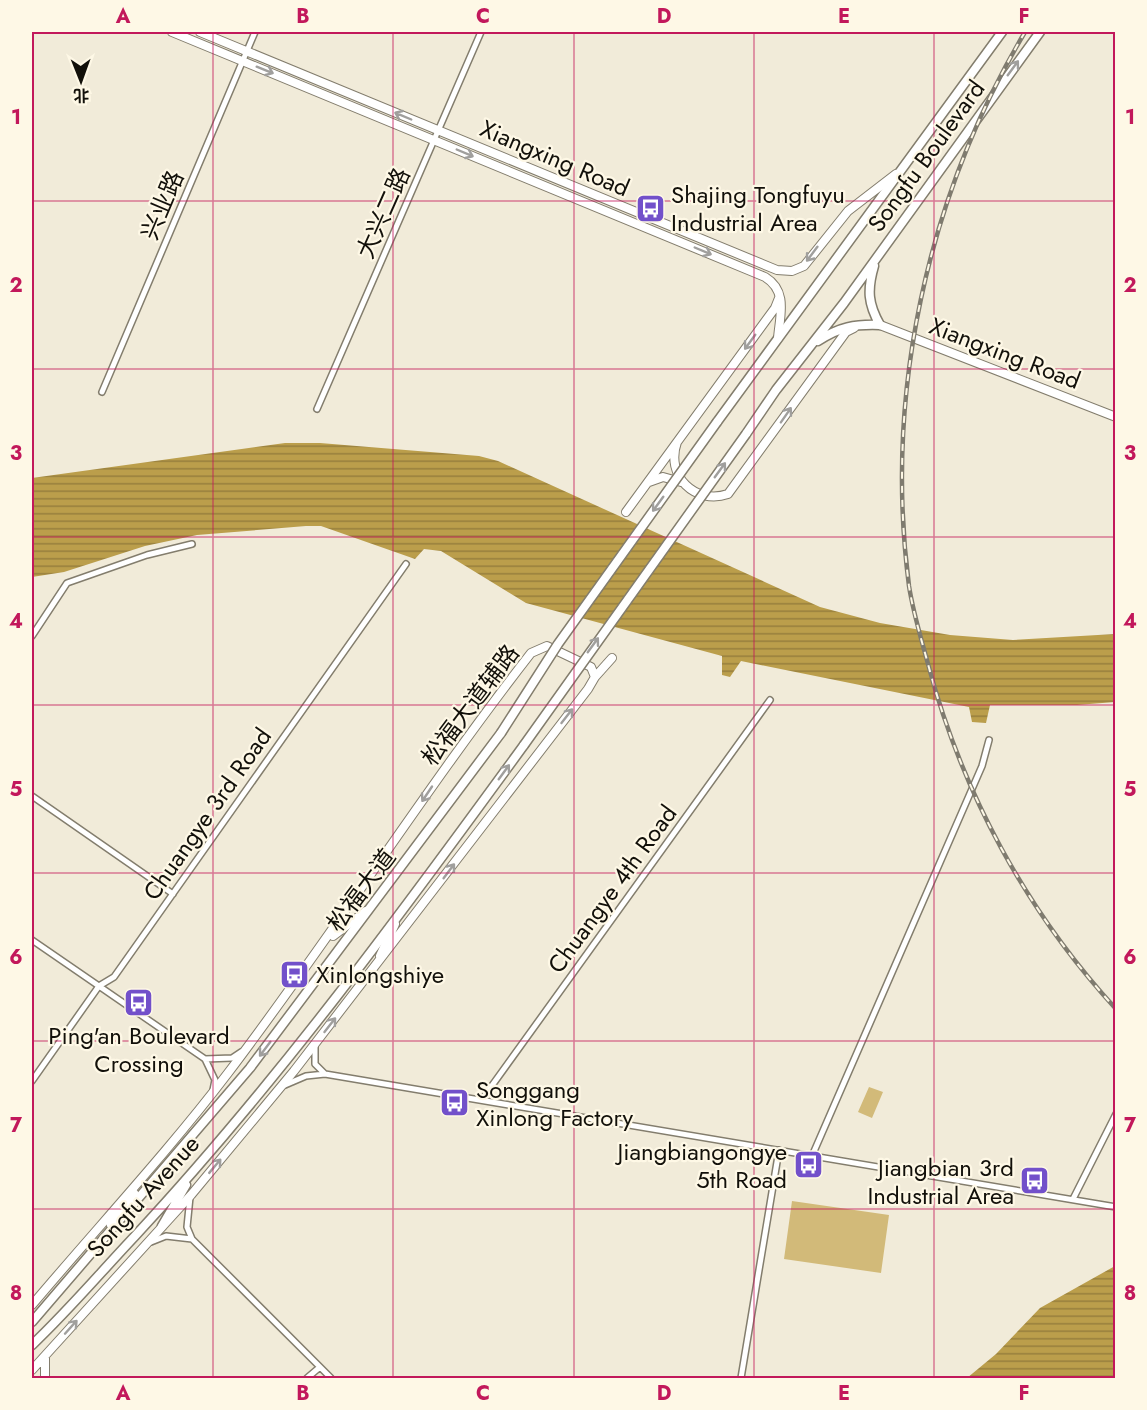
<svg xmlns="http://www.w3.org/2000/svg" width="1147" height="1410" viewBox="0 0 1147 1410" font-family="Jost,'Noto Sans SC',sans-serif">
<defs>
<pattern id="water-rules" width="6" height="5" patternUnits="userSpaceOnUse" patternTransform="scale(1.5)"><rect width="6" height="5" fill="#bb9e4b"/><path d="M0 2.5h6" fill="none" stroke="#977f3d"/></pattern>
</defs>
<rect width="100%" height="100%" fill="#f1ebd9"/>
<path fill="#d2ba79" d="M869 1087 883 1092 872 1118 858 1112Z
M792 1201 889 1215 881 1273 784 1259Z"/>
<path fill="url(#water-rules)" d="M285 443H320L479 456 498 461 820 607 880 623 950 635 1013 640 1115 634V702L1077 705H990L986 723 972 722 969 707 741 661 730 677 722 675V656L526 603 441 551 424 549 415 559 321 526H306L197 535 145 546 64 572 32 577V478Z
M1115 1266V1378H967L996 1354 1040 1308Z"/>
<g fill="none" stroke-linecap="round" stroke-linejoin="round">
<defs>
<path id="street" d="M102 392 255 32
M317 409 481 32
M32 636 67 583 147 555 192 544
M32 796 173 894
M32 940 205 1059 215 1080 213 1090
M315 1044V1064L325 1074
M205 1059 232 1058 241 1052
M32 1081 99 986 114 977 406 564
M285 1085 306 1076 325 1074 1116 1207
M483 1098 770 700
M812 1156 982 766 989 740
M1073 1199 1116 1114
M192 1239 331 1378
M151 1242 166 1236 192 1239 187 1227 190 1197
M307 1378 320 1367
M741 1378 779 1150"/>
<path id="secondary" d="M172 32 765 277C788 291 780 315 778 338
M200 32 777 270 792 271 804 266 848 211 896 174
M880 325 1116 417
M677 442C665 476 695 505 728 494L846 332 854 328
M649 482 663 477 681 482
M626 512 775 308 779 298
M595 677 612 658
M333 936 366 911
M380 956 395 924
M111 1225 134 1193
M32 1305C97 1228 167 1153 228 1073 333 935 425 789 531 653L547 646 591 667 595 677 588 689 294 1071 191 1195 32 1370
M45 1356V1378"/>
<path id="primary" d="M874 266C867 290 868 304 880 325
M818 341C839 327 855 324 880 325
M717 422 1002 32
M746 434 776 390 844 303 1040 32
M162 1226 186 1185
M32 1322 250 1068 501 733
M32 1345C68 1311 101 1272 135 1236 277 1083 401 914 524 745"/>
</defs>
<use href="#street" stroke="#837d6d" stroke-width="8"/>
<use href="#secondary" stroke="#837d6d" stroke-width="10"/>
<use href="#primary" stroke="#837d6d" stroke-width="11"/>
<use href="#street" stroke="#fff" stroke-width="5"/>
<use href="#secondary" stroke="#fff" stroke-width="8"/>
<use href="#primary" stroke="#fff" stroke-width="8"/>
<defs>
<path id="rail" d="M1025 32C927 197 884 395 909 586 913 612 921 638 928 664 962 792 1026 911 1116 1009"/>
</defs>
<use href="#rail" stroke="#7f7b6f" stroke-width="4.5"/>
<use href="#rail" stroke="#fef8e6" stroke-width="2" stroke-dasharray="7" stroke-linecap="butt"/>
<defs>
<path id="primary-bridge" d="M501 733 558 644 717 422
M524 745 746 434"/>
</defs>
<use href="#primary-bridge" stroke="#837d6d" stroke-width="11" stroke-linecap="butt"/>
<use href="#primary-bridge" stroke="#fff" stroke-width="8"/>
</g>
<defs><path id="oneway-shaft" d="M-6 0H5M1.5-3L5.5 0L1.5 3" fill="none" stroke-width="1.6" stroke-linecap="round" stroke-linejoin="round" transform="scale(1.5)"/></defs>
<g stroke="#a09f9d">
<use href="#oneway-shaft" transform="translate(1013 68) rotate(-54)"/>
<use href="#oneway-shaft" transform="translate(265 70) rotate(22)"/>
<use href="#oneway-shaft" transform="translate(403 116) rotate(-157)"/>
<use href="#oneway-shaft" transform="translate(465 153) rotate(23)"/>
<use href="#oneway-shaft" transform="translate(703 251) rotate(23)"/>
<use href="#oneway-shaft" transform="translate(812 254) rotate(127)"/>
<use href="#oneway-shaft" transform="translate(750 342) rotate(126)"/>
<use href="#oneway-shaft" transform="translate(786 415) rotate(-55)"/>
<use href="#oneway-shaft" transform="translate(720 470) rotate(-54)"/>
<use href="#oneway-shaft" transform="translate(658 504) rotate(126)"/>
<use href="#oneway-shaft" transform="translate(593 645) rotate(-54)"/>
<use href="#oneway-shaft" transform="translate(567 716) rotate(-52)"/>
<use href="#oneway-shaft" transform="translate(504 772) rotate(-54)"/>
<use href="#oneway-shaft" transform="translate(427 794) rotate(124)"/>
<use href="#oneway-shaft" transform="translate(449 871) rotate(-53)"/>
<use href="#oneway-shaft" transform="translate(330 1025) rotate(-52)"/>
<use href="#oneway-shaft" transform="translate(265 1049) rotate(127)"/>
<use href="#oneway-shaft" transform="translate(215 1166) rotate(-50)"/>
<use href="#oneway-shaft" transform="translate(71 1327) rotate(-48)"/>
</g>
<path fill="none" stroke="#c2185b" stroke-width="1.5" stroke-opacity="0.55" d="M213 32V1378M393 32V1378M574 32V1378M754 32V1378M934 32V1378M32 201H1116M32 369H1116M32 537H1116M32 705H1116M32 873H1116M32 1041H1116M32 1209H1116"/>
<defs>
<symbol id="bus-square" viewBox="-11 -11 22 22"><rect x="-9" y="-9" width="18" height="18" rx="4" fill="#7250ca" stroke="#fef8e6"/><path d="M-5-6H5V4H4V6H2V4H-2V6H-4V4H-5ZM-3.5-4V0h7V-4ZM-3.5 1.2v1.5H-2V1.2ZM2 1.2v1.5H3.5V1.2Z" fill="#fff"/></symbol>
</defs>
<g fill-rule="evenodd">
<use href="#bus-square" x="634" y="192" width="33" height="33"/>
<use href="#bus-square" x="278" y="958" width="33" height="33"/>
<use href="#bus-square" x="122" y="986" width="33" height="33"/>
<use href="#bus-square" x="438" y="1086" width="33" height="33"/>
<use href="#bus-square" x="792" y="1148" width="33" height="33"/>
<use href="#bus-square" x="1018" y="1164" width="33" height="33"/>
</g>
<g text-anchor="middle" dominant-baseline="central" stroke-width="4.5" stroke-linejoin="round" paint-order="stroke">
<g font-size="24" fill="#12100a" stroke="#fef8e6">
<text transform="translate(926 156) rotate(-54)">Songfu Boulevard</text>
<text transform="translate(555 158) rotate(23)">Xiangxing Road</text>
<text transform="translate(162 205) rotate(-67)">兴业路</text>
<text transform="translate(383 213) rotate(-66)">大兴二路</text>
<text transform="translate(1005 353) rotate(21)">Xiangxing Road</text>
<text transform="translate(470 705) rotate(-53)">松福大道辅路</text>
<text transform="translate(207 814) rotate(-55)">Chuangye 3rd Road</text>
<text transform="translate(612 889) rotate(-54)">Chuangye 4th Road</text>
<text transform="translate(361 890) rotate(-53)">松福大道</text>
<text transform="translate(143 1196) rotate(-48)">Songfu Avenue</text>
</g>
<g font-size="24" fill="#12100a" stroke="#fef8e6" text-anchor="start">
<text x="671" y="194">Shajing Tongfuyu<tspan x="671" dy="28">Industrial Area</tspan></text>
<text x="316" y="974">Xinlongshiye</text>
<text x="139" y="1035" text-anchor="middle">Ping'an Boulevard<tspan x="139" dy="28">Crossing</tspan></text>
<text x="476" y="1089">Songgang<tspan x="476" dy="28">Xinlong Factory</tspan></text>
<text x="787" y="1151" text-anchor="end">Jiangbiangongye<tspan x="787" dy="28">5th Road</tspan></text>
<text x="1014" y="1167" text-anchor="end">Jiangbian 3rd<tspan x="1014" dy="28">Industrial Area</tspan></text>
</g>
</g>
<rect width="1147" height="1410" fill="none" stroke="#fef8e6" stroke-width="66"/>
<g transform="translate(81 81) rotate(179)" stroke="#fef8e6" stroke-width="4.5" paint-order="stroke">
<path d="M0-4.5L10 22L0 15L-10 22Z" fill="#12100a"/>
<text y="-9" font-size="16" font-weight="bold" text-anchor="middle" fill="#12100a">北</text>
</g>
<rect x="33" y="33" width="1081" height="1344" fill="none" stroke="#c2185b" stroke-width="2"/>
<g font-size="20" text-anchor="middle" font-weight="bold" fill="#c2185b">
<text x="123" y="23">A</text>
<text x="303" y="23">B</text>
<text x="483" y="23">C</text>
<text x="664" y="23">D</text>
<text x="844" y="23">E</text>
<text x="1024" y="23">F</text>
<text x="16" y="124">1</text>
<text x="1130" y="124">1</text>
<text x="16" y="292">2</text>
<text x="1130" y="292">2</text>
<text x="16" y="460">3</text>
<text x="1130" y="460">3</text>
<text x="16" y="628">4</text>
<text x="1130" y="628">4</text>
<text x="16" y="796">5</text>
<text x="1130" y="796">5</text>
<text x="16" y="964">6</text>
<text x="1130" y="964">6</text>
<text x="16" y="1132">7</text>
<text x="1130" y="1132">7</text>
<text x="16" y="1300">8</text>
<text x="1130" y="1300">8</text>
<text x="123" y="1400">A</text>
<text x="303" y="1400">B</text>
<text x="483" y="1400">C</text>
<text x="664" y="1400">D</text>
<text x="844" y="1400">E</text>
<text x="1024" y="1400">F</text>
</g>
</svg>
